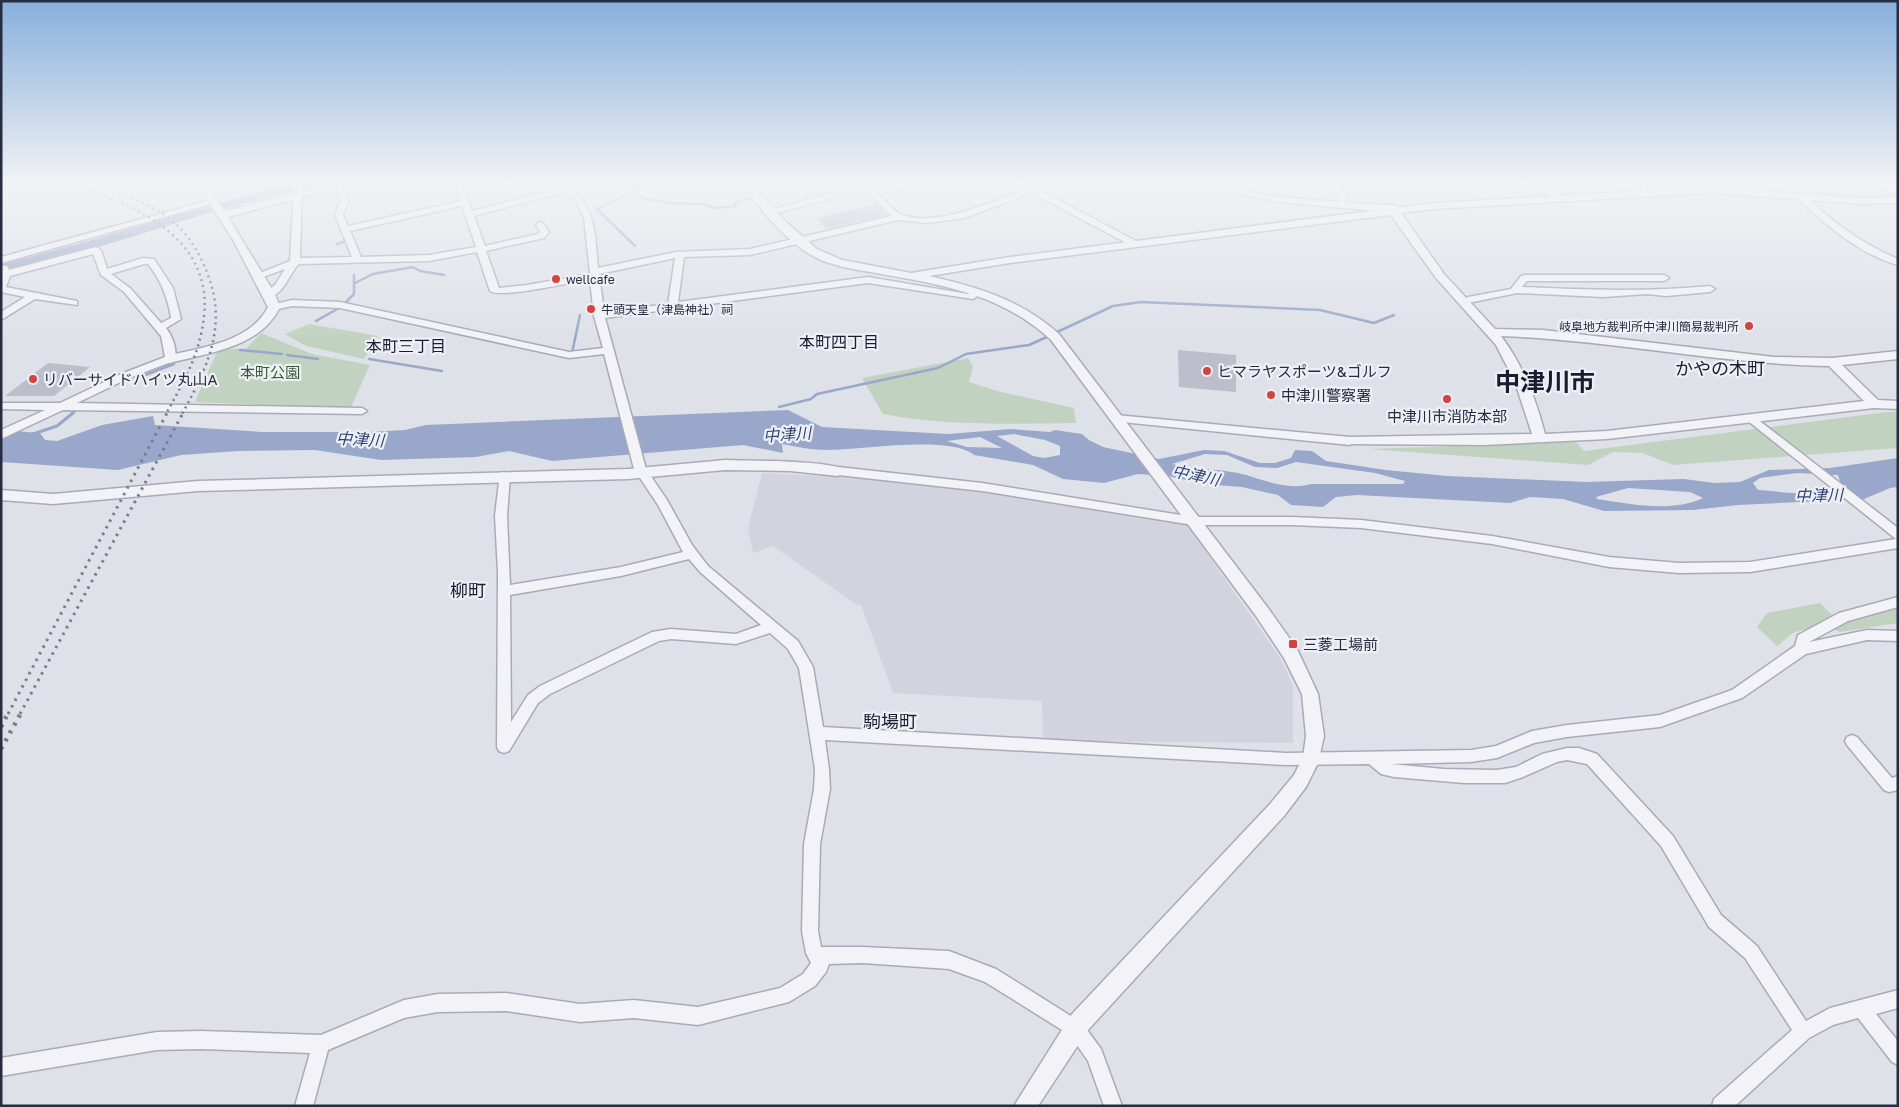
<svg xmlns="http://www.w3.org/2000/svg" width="1899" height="1107" viewBox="0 0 1899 1107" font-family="'Golos Text','Noto Sans JP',sans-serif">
<rect width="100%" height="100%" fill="#dfe1e9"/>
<path fill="#d1d3de" d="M762 473 913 481 1011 496 1029 497 1185 522 1281 659 1293 686V743L1043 741 1042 701 893 693 861 605H857L773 546 753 553 748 528Z"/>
<path fill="#c1d3c0" d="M309 324 378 336 364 359 306 346 285 334Z
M261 333 312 354 370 365 350 409 195 402 218 349H246Z
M968 358 973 366 969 382 997 391 1074 408 1076 423C1012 424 946 426 883 414L862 378Z
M1887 412H1898V448L1673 465 1643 453 1613 452 1588 465 1368 449 1576 442 1584 451Z
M1820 603 1833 616 1847 619 1898 604V623L1840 632 1821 624 1793 633 1777 646 1757 627 1767 613Z"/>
<path fill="#99a7ca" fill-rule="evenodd" d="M788 410 822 427 948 434 1011 429 1050 432 1055 430 1082 434 1089 440 1103 447 1159 459 1204 450 1224 451 1260 463H1275L1291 458 1295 450 1312 451 1326 461 1386 470 1447 476 1586 482 1684 479 1714 483 1740 482 1769 470 1830 468 1898 458V487L1890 488 1864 499 1738 505 1693 510 1604 511 1563 499 1530 497 1510 503 1357 495 1336 497 1323 507 1291 505 1278 495 1242 487 1203 484 1169 476 1138 474 1104 483 1063 479 1033 465 974 455C950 435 861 450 828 450 812 450 798 447 782 444L783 453 743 445 552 461 509 451 476 457 381 460 315 450 238 451 181 455 118 470 1 462V430L40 433 45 440 57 441 102 425 153 416 155 425 262 432H368L405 430 426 425ZM1014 434 1045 440 1060 446V455L1044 458 1033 456 997 436ZM980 437 1002 448 967 447 947 441ZM1205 454 1227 455 1255 467 1277 468 1296 462 1375 473 1405 481 1403 484H1311C1284 491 1264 479 1238 473 1217 469 1194 469 1172 464ZM1797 473 1838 475 1841 485C1824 500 1780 491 1758 490L1753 483 1760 478ZM1628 488 1690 492 1703 498C1671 513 1631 504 1597 499L1596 497Z"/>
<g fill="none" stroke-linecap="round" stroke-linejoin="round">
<path stroke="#99a7ca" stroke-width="2.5" d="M634 191 638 186 651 184
M337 244 348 241
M635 246 597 209 634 191 643 198 669 203 704 204 714 208 736 206 734 203 753 198
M360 257H372
M355 283 373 274 413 267 420 271 444 275
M344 304 354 294V275
M316 321 339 308
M1055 333 1113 306 1141 302 1320 310 1374 323 1394 315
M240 350 282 354
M572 353 580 315
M287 355 318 359
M369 359 442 371
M140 377 174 364
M779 407 811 399 817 394 938 368 966 354 1029 345 1049 336
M72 414 74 412"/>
<path stroke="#99a7ca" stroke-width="3" d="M33 434 57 426 73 413"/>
<path fill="#99a7ca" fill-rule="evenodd" d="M291 184H313L311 187 218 210 70 256 1 273V264C99 240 193 208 291 184Z"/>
</g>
<path fill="#bcbfcb" d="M876 204 888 215 826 229 817 218Z
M1178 350 1236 355V392L1179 387Z
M48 363 90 367 54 396H5Z"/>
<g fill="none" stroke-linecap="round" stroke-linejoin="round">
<defs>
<path id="minor" d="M294 184H302L300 258 352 257 335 215 341 200 336 184H342L349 200 343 215 348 226 461 201 455 184H463L472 211 558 189 550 184H561L567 186 590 184 572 190C597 211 595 238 598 268L676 252 750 249 892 216 859 184H868L875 190 902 184H915L914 186 879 194C885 200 894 212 902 215 938 227 991 202 1025 190L1022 187 1023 185 1033 187 1042 184H1053L1039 190 1138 242V246H1132L1032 193 964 218 928 223 898 220 750 255 684 257 678 302 868 277 968 294 973 291H979V295L973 299 868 283 605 318 646 469 667 500 692 545 708 566 798 641 813 667 823 727 1286 753 1471 750 1496 746 1532 731 1567 725 1660 715 1732 690 1795 646 1798 635 1839 613 1898 597V607L1848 621 1809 642 1867 630 1898 631V641L1867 640 1806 654 1742 698 1660 727 1567 737 1534 743 1497 758 1471 762 1391 764 1444 769 1496 770 1516 767 1542 754 1567 748H1579L1597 754 1673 836 1721 915 1757 946 1806 1021 1830 1008 1898 990V1008L1876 1014 1898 1041V1065L1892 1062 1858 1018 1833 1025 1809 1038 1735 1106H1712L1714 1099 1792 1030 1745 958 1709 927 1661 846 1587 764 1567 760 1557 762 1523 777 1505 783H1464L1394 777 1381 774 1369 764 1286 765 825 740 829 769 830 789 820 844 818 931 821 947H863L949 951 996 969 1082 1023 1101 1049 1122 1106H1104L1088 1061 1070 1035 985 982 949 969 863 963 829 964 826 972 815 986 789 1002 698 1025 634 1018 580 1022 506 1011 438 1012 404 1018 328 1050 313 1106H295L310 1053 201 1049 157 1050 1 1076V1058L157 1032 201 1031 321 1035 404 1000 438 994 506 993 580 1004 634 1000 698 1007 780 988 803 974 811 963 806 953 802 931 804 844 814 789 815 769 799 668 788 649 770 633 736 644 671 639 659 641 550 694 538 703 509 751 504 753 499 751 497 747 498 572 495 516 500 473 504 472 510 476 507 516 510 585 621 567 683 552 658 505 634 469 604 354 569 358 340 308 292 306 274 310 269 307 271 305 292 300 340 302 569 352 603 348 594 316 590 279C574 282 499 299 490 291L477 252 429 261 299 264C289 273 283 299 266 296V292L275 285 285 269 257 279 252 276 290 261ZM565 192 576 202 584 217 590 274 527 285 499 288 486 251 544 238 549 232 543 223 540 222 536 225 540 232 538 234 485 246 474 216ZM462 206 476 247 429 255 361 257 350 231ZM675 258 668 304 604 312 599 274ZM689 559 700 572 761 625 736 634 671 629 652 632 540 686 528 695 511 722 510 595 621 576Z
M753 184H768L750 190 746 187Z
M1211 184C1226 183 1241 190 1256 193 1283 198 1311 200 1338 202L1334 184H1342L1347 203 1394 205 1404 210 1400 213 1279 202 1231 192Z
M1525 184H1536L1569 199 1562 201Z
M1641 184H1649L1651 197H1645Z
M831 193 835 196 834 198 772 214 768 211Z
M1797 194H1803C1831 221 1862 244 1898 259V265C1859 254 1826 225 1797 198Z
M211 200 218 202 1 263V257Z
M96 247 101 250 107 269 143 258 154 259 173 288 181 319 166 328C173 337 178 351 174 361L129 378 77 403 362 408 367 411 362 414 63 410 1 439V430L45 410 1 409V403H60L121 374 165 357 161 336 124 292 101 275 93 254 10 276 6 287 77 301V305L35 299 1 320V312L25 297 1 292V266H7L9 270ZM144 264H148C161 280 168 298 171 318L161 323 130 288 111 274Z
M1524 275H1664L1669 278 1664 281H1527L1522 287C1585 290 1647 292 1710 286L1715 289 1710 292 1666 296 1647 294 1603 297 1517 293 1468 303 1463 300 1468 297 1511 289 1521 276Z
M1116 415 1350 437 1356 441 1350 445 1112 421 1111 419 1112 417Z
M1752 415 1898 528V548L1750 572 1679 573 1609 567 1492 544 1361 528 1292 525H1193L982 491 838 475 832 471 838 467 982 483 1193 517H1292L1361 520 1492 536 1609 557 1679 563 1750 562 1896 539 1748 421 1747 419 1748 417Z
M1852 735 1857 737 1892 778 1898 776V790L1889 792 1884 790 1847 745 1845 741 1847 737Z"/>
<path id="tertiary" d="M197 184H207L225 211 333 184H349L228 217 275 294 280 307C261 347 209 353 170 363L166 362 164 359 166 356C200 348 251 342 268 307L232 238Z
M742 184H752L786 222 817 249 842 260 911 273 1010 257 1434 203 1710 187 1863 198 1898 197V203L1863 204 1710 193 1434 209 1401 213 1444 274 1495 329 1543 330 1774 357 1832 358 1898 351V359L1842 365 1878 400 1898 401V409L1874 408 1607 439 1485 445 1345 444 1343 441 1345 438 1350 437 1532 434 1515 382 1496 345 1436 278 1391 215 1010 263 929 276C978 287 1021 300 1059 334L1268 608 1297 649 1318 694 1324 736 1318 763 1306 787 1284 816 1088 1030 1038 1106H1014L1072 1014 1270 804 1294 775 1303 757 1306 736 1302 694 1284 658 1256 616 1051 340C1000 293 942 285 876 273 858 270 838 267 821 260 789 246 762 211 742 184ZM1501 336C1611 340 1719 364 1829 366L1864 401 1607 431 1545 434C1536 399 1523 365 1501 336Z
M725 460C743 461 838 460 845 471L838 476 790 471 725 470 628 479 198 491 53 504 1 500V490L53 494 198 481 628 469Z"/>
<path id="trunk" d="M1872 184H1891L1898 186V195L1874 187Z"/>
</defs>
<use href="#minor" stroke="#a8abb6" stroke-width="3"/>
<use href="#tertiary" stroke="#a8abb6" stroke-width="3"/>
<use href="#trunk" stroke="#868ba0" stroke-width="2"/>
<use href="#minor" fill="#f2f2f7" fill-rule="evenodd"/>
<use href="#tertiary" fill="#f2f2f7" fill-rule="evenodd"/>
<use href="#trunk" fill="#fff" fill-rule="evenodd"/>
<path stroke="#787d92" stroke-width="2.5" stroke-dasharray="2 4" stroke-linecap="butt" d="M71 184C143 207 223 243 201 334 195 363 180 388 166 414
M97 184C119 193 143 201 163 214 181 226 194 243 203 263 230 320 210 363 182 414"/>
<path stroke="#787d92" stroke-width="3" stroke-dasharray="2.5 5" stroke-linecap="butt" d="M8 714 167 413
M20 714 183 413"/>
<path stroke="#787d92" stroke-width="4.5" stroke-dasharray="3 6" stroke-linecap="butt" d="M1 727 8 713
M1 749 21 713"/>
</g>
<linearGradient id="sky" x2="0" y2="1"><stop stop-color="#88afdc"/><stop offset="0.54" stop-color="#f1f2f5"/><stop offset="1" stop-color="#f1f2f5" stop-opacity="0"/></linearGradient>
<rect width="1899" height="339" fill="url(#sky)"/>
<g fill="#d14440" stroke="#eef0f6" stroke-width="2">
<circle cx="556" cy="279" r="5"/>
<circle cx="591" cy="309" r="5"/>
<circle cx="1749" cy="326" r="5"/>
<circle cx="1207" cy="371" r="5"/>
<circle cx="33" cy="379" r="5"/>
<circle cx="1271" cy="395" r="5"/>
<circle cx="1447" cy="399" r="5"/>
<rect x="1288" y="639" width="10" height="10" rx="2.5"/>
</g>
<g text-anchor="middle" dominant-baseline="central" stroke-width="4.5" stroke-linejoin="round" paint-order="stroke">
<g font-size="12" fill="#272c40" stroke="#eef0f6" text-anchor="start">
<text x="566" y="279">wellcafe</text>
<text x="601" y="309">牛頭天皇（津島神社）祠</text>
<text x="1739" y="326" text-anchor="end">岐阜地方裁判所中津川簡易裁判所</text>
</g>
<g font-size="15" fill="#272c40" stroke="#eef0f6" text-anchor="start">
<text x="1217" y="371">ヒマラヤスポーツ&amp;ゴルフ</text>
<text x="43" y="379">リバーサイドハイツ丸山A</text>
<text x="1281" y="395">中津川警察署</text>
<text x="1447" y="416" text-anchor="middle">中津川市消防本部</text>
<text x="1303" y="644">三菱工場前</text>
</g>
<g font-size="15" fill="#345c34" stroke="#eef0f6">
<text x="270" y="372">本町公園</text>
</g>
<g font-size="16" fill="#1a1d31" stroke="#eef0f6">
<text x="839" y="342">本町四丁目</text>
<text x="406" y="346">本町三丁目</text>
</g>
<g font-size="16" font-style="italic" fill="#304375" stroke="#eef0f6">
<text transform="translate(787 434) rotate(-4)">中津川</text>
<text transform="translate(360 439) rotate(3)">中津川</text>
<text transform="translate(1196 475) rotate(12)">中津川</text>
<text transform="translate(1819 495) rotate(-1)">中津川</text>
</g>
<g font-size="18" fill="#1a1d31" stroke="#eef0f6">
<text x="1720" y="368">かやの木町</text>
<text x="468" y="590">柳町</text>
<text x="890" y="721">駒場町</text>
</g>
<g font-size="25" font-weight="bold" fill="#1a1d31" stroke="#eef0f6">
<text x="1545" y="381">中津川市</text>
</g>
</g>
<rect width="1899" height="1107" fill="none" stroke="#272c40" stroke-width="5"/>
</svg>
